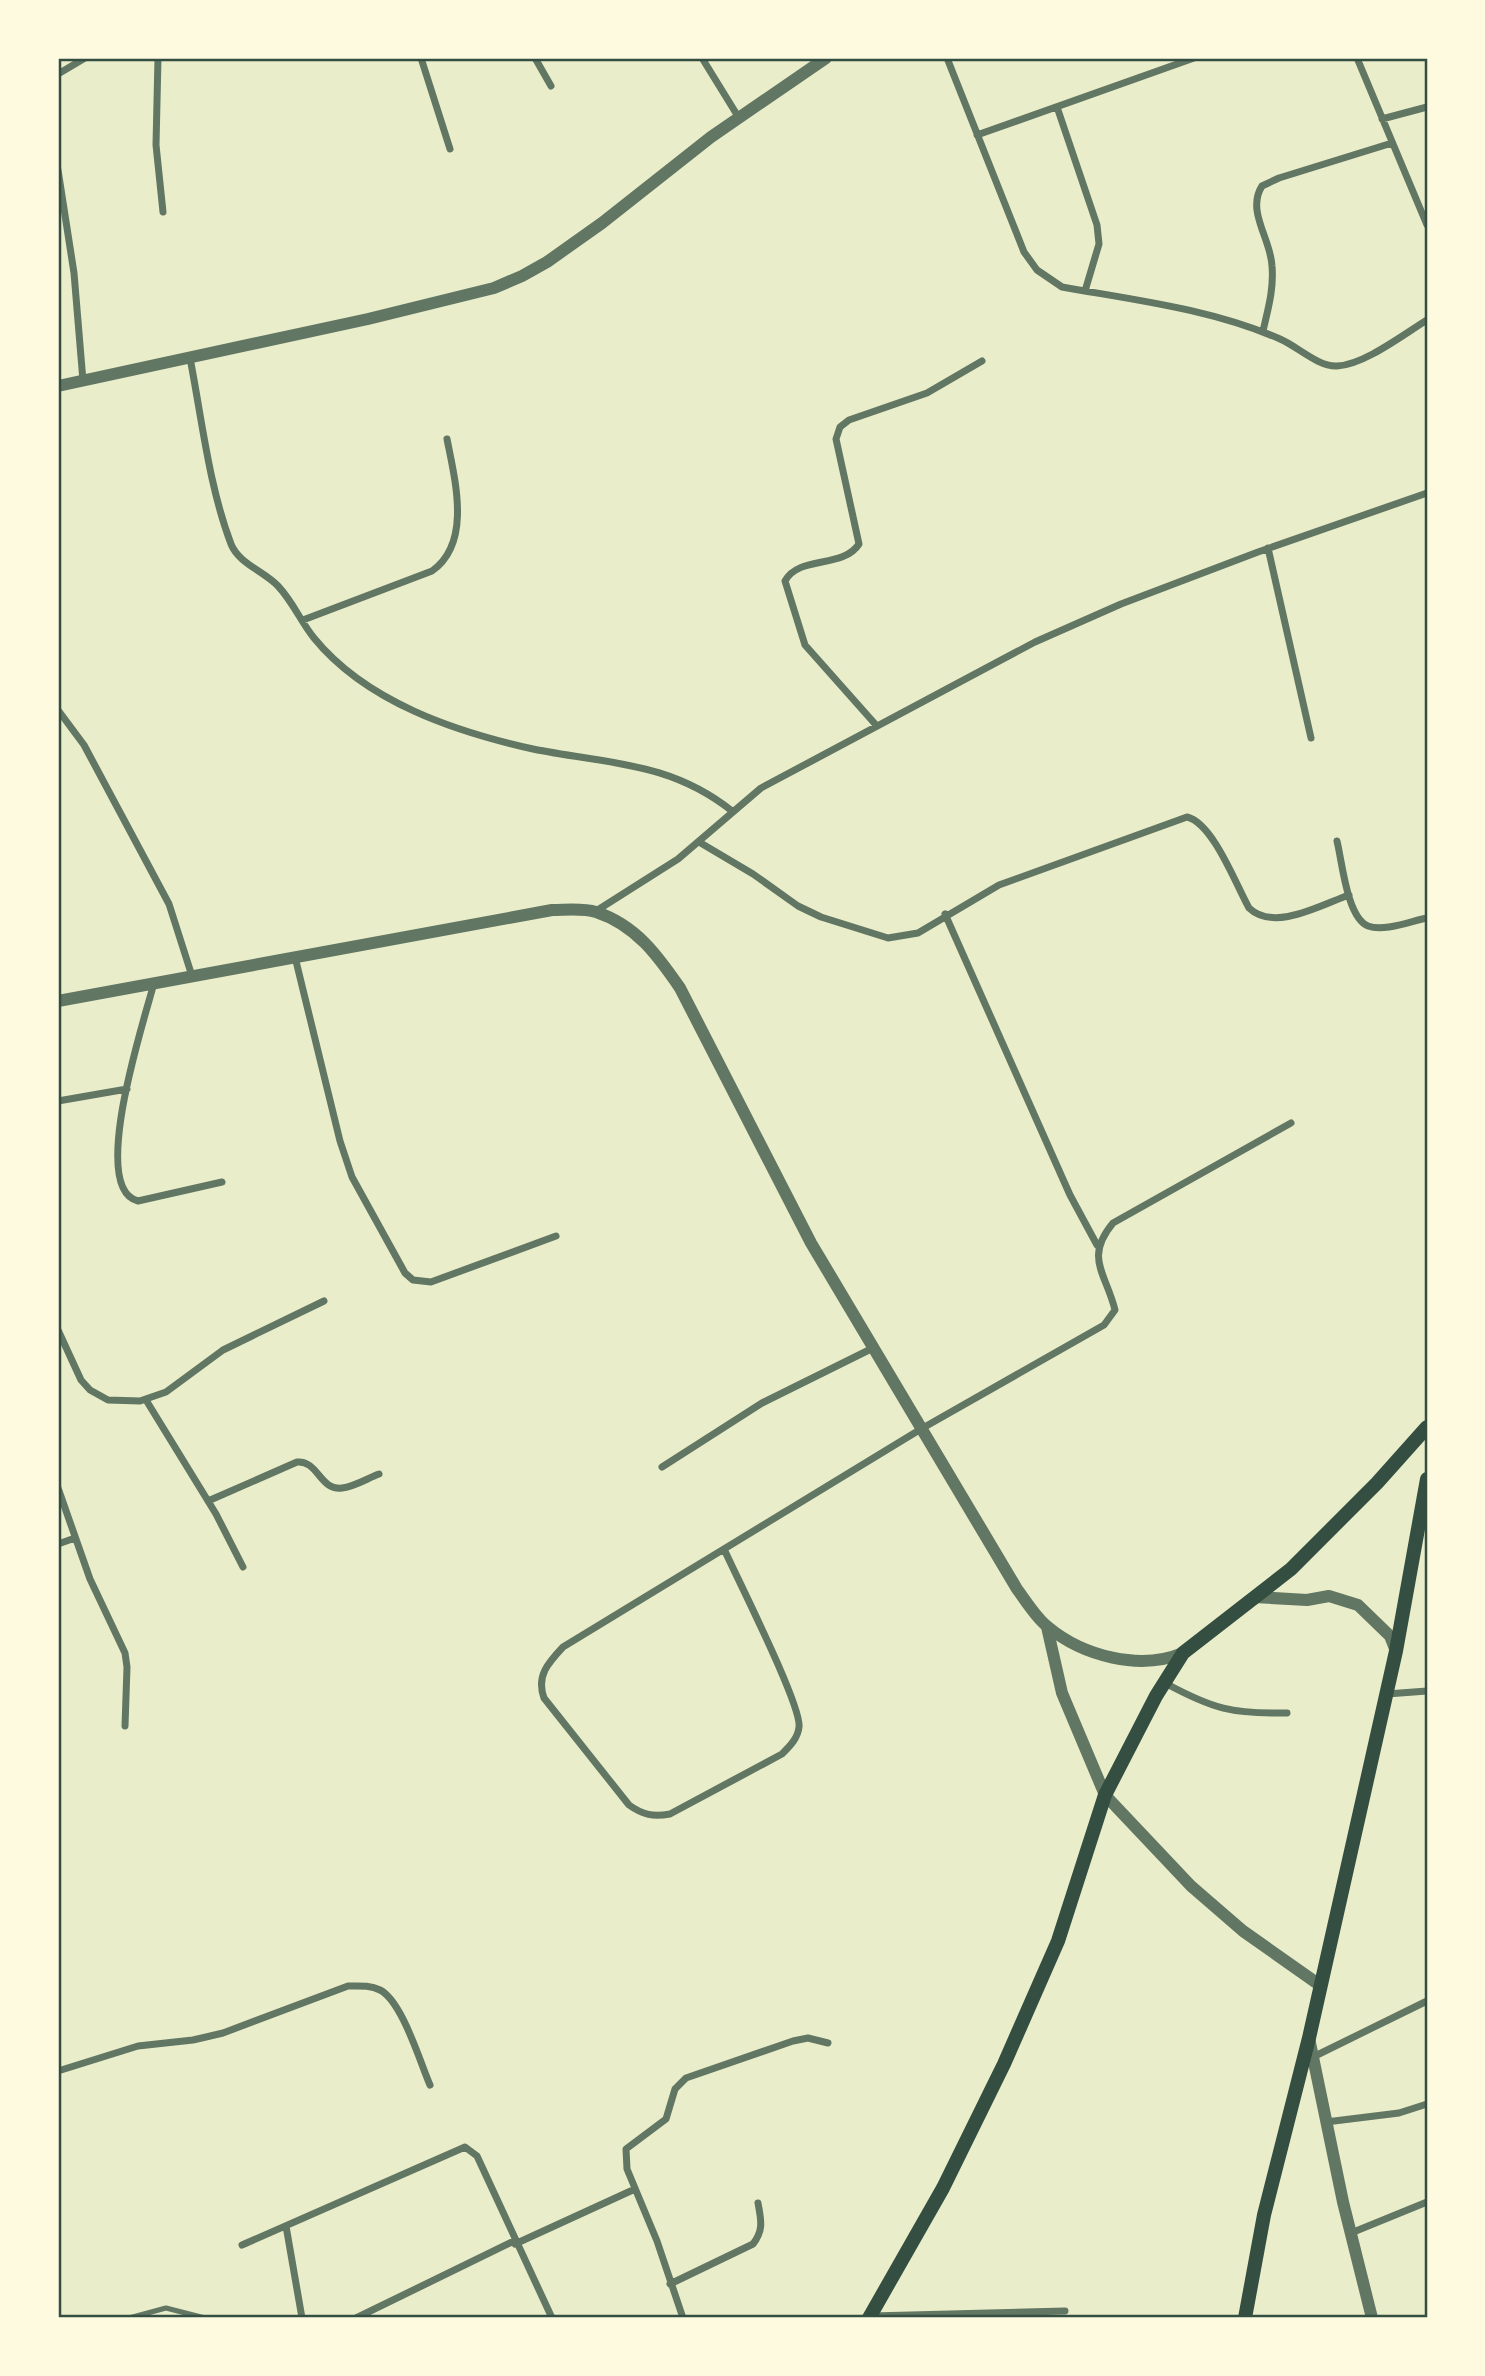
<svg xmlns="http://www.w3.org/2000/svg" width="1485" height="2376" viewBox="0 0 1485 2376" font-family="Quicksand,sans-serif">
<rect width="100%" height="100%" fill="#e9edc9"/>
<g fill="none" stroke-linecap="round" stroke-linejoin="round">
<path stroke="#617663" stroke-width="5" d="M129 2318 166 2308 205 2318"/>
<path stroke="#617663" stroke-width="7" d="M158 58 156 145 163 212
M421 58 450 149
M535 58 551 86
M702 58 739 118
M947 58 1024 252 1037 270 1062 287C1135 300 1211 309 1280 339 1297 346 1318 367 1337 366 1364 365 1404 334 1427 320
M1357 58 1427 225
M58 74 85 58
M1057 107 1097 225 1099 244 1085 291
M1382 119 1427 107
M977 135 1194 58
M58 170 74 273 83 381
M1263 331C1268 309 1274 289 1272 266 1271 239 1246 211 1262 186L1279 178 1392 143
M190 358C202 420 209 486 231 544 239 564 264 571 278 586 293 602 301 622 314 638 366 702 456 732 533 749 607 764 669 761 732 811
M1268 548 1311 738
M303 620 432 571C472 543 455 480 447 439
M58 710 84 745 169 904 192 976
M876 725 805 645 785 581C799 555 843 569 859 544L836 439 840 427 849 420 927 393 982 361
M1337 841C1342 861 1347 918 1368 926 1384 932 1411 921 1427 918
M699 842 753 874 798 906 821 917 888 938 918 933 999 885 1187 817C1213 823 1236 885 1249 908 1274 932 1321 905 1349 895
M596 911 678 859 761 788 1035 642 1121 604 1258 552 1427 493
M945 914 1070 1195 1097 1245
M295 957 340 1141 352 1177 405 1273 413 1280 431 1282 556 1236
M154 983C145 1018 88 1189 138 1201L222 1182
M58 1101 127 1089
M58 1330 81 1380 90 1390 108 1400 140 1401 166 1392 223 1350 324 1301
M146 1400 216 1514 243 1567
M662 1467 762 1403 873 1348
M58 1488 90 1579 125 1653 127 1667 125 1726
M208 1501 297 1462C318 1460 320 1491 342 1488 354 1487 368 1478 379 1474
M58 1544 75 1538
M724 1549C737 1578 802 1706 799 1727 798 1738 790 1746 782 1754L670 1814C653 1817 643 1815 629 1805L544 1698C536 1676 548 1663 563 1647L921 1429 1104 1325 1115 1310C1106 1273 1084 1258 1113 1223L1291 1123
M1165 1683C1213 1709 1232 1714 1287 1713
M1387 1694 1427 1691
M1313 2057 1427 2001
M58 2071 138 2046 193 2040 223 2033 348 1986C359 1986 370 1985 380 1990 402 2001 420 2062 430 2085
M1326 2122 1399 2113 1427 2104
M286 2226 302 2318
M1351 2233 1427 2202
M515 2244 635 2189
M242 2245 465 2147 477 2156 552 2318
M670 2284 753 2244C764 2230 761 2220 758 2203
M871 2316 1065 2311
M356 2318 514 2241
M683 2318 657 2241 627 2169 626 2149 666 2119 675 2089 686 2078 793 2041 808 2038 828 2043"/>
<path stroke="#617663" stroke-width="12" d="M58 386 368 319 494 288 522 276 547 262 602 223 711 137 826 58
M58 1001 552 910C566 910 583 908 596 912 636 925 658 956 680 988L811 1243 1017 1589C1026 1601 1036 1618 1048 1627 1083 1656 1140 1671 1183 1653
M1255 1597 1307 1600 1329 1596 1358 1605 1390 1636 1396 1651
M1047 1627 1062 1693 1105 1795 1191 1886 1243 1931 1321 1986
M1309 2038 1343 2202 1372 2318"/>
<path stroke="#344e41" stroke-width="14" d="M869 2318 943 2188 1004 2064 1058 1941 1105 1795 1156 1696 1183 1653 1291 1569 1377 1483 1427 1427
M1245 2318 1264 2215 1309 2038 1396 1651 1427 1479"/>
</g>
<rect width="1485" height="2376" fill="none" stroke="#fefae0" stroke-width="119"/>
<rect x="60" y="60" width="1366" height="2256" fill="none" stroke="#344e41" stroke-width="2.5"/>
</svg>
